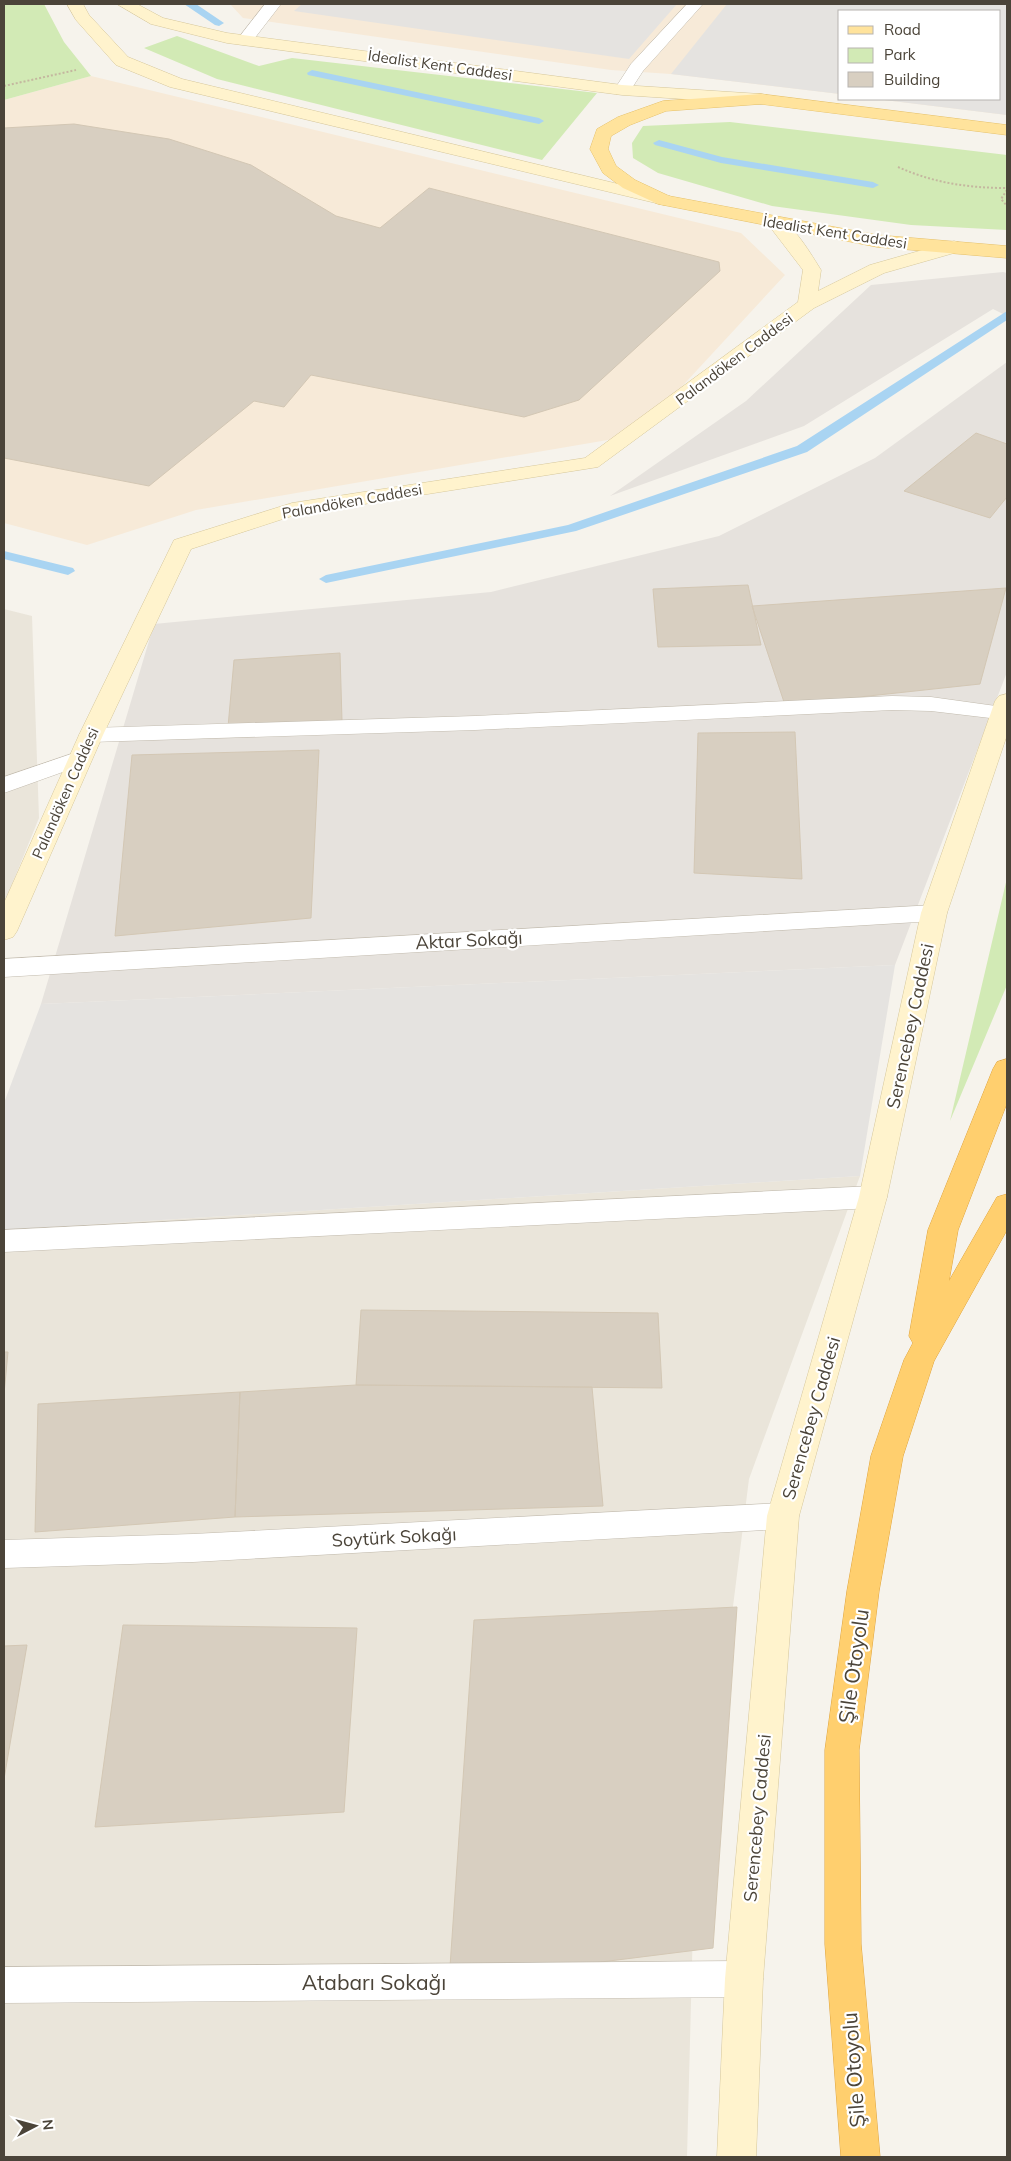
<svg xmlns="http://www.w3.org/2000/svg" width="1011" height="2161" viewBox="0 0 1011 2161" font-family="Mulish,sans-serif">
<rect width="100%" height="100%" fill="#f6f3ec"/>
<path fill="#eae5da" d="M4 609 32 616 39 818 4 904Z
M860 1176 749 1479 693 1925 687 2157H4V1230Z"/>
<path fill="#f7ead8" d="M230 4H1007V115L876 99H1000V11H840V94L671 74 611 70 243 18Z
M91 76 741 233 785 275 637 435 196 510 87 545 4 523V100Z"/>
<path fill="#e6e2dd" d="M1003 272 1007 273V316L993 309 804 426 610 496 746 401 871 285Z
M1007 362V672L895 965 41 1004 154 624 491 592 719 536 875 458Z"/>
<path fill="#d2eab5" d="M4 4H44L64 42 91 76 4 100Z
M177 36 259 66 292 58 597 93 542 160 217 79 144 48Z
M730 122 1007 155V230L911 225 772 206 658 173 633 158 632 143 643 126Z
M1007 878V985L950 1121Z"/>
<path fill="#e5e3e0" d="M302 4H677L629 59 294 11Z
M727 4H1007V115L876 99H1000V11H840V94L671 74Z
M895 965 860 1176 4 1230V1103L41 1004Z"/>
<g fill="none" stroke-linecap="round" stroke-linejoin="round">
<path fill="#a9d4f2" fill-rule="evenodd" d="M184 4H196L224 23 219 26 215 25Z
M312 70 539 118 544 121 539 124 308 75 307 73Z
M659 140 722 157 873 182 879 185 873 188 721 163 655 145 653 143Z
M1007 311V320L807 452 576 531 326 583 319 579 326 575 568 525 797 446Z
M4 551 73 568 75 571 68 575 4 559Z"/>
</g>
<path fill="#d8cfc1" stroke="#d3c7b4" d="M74 124 169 139 251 165 336 216 380 228 429 188 719 262 720 271 579 400 524 417 311 375 284 407 254 401 149 486 4 458V128Z
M976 433 1007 444V497L990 518 904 491Z
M748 585 761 645 658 647 653 589Z
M1006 588 980 684 785 705 752 606Z
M340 653 342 721 228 727 234 660Z
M795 732 802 879 694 873 698 733Z
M319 750 311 918 115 936 132 755Z
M361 1310 658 1313 662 1388 356 1385Z
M4 1352H8L4 1394Z
M356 1385 592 1387 603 1506 235 1517 240 1392Z
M240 1392 235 1517 35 1532 38 1404Z
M737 1607 713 1948 449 1981 474 1620Z
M123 1625 357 1628 344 1812 95 1827Z
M27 1645 4 1779V1646Z"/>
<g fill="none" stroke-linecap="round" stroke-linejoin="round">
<defs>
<path id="lane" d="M265 4H281L251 43H239L237 40Z
M687 4H703L643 71 628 94H616L614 90 631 64Z
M892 696 931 697 1003 707 1007 708V720L931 711 892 710 475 730 91 742 83 740 79 735 83 730 91 728 475 716Z
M80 751 88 753 92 758 88 763 4 793V777Z"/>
<path id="street" d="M934 905 943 907 947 913 943 919 934 921 4 977V959Z
M873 1186 883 1189 887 1197 883 1205 873 1208 4 1252V1230Z
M783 1503 794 1507 799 1516 794 1525 783 1529 193 1562 4 1568V1540L193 1534Z
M744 1961 757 1966 763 1979 757 1992 744 1997 4 2003V1967Z"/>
<path id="secondary" d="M67 4H83L89 15 128 57 182 79 664 195 670 196 673 200 670 204 664 205 170 87 116 65 76 20Z
M117 4H137L163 18 227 33 622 85 761 94 767 95 769 99 767 103 761 104 622 95 227 43 151 24Z
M776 218C793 222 812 256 821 270L818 291 870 265 954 241 961 243 963 247 961 251 884 273 814 308 598 467 295 515 191 549 103 735 17 931 13 937 4 940V903L79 735 174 540 292 503 585 458 798 302 803 270 767 223 770 219Z
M1007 694V735L947 913 887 1197 799 1516 763 1979 756 2157H717L725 1979 767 1516 859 1197 921 913 995 701 999 696Z"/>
<path id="primary" d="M761 94 1007 125V135L761 104 666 111 630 125 611 136 608 149 616 166 635 180 669 196 877 235 1007 246V258L877 247 658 204 623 188 603 173 590 149 597 129 618 117 663 101Z"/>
<path id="highway" d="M1007 1059V1103L958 1230 949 1281 997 1197 1007 1194V1230L934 1361 903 1456 879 1591 859 1750 861 1944 880 2157H841L825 1944V1750L847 1591 871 1456 904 1360 913 1343 909 1336 928 1230 993 1069 997 1062Z"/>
</defs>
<use href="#lane" stroke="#c2bbae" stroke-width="1"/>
<use href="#street" stroke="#c2bbae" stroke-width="1"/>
<use href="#secondary" stroke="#d6c79b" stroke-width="1"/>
<use href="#primary" stroke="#e6c16a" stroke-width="1"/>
<use href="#highway" stroke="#e0a43c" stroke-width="1"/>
<path stroke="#c4b79f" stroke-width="2" stroke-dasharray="2 2" stroke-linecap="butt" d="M4 86 76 70
M898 167C934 183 968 188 1007 188
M1007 190 1001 199 1007 206"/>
<use href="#lane" fill="#fff" fill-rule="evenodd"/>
<use href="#street" fill="#fff" fill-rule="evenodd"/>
<use href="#secondary" fill="#fff3cd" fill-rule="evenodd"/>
<use href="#primary" fill="#ffe39c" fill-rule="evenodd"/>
<use href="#highway" fill="#ffcf6e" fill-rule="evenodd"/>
</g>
<g text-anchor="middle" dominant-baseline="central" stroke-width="4.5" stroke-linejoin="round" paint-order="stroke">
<g font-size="15" fill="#4b4439" stroke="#fff">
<text transform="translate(440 65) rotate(8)">İdealist Kent Caddesi</text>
<text transform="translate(835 232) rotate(9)">İdealist Kent Caddesi</text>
<text transform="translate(734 359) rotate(-37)">Palandöken Caddesi</text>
<text transform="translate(352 501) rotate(-10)">Palandöken Caddesi</text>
<text transform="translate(65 793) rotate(-66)">Palandöken Caddesi</text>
</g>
<g font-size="18" fill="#4b4439" stroke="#fff">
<text transform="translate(469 940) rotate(-3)">Aktar Sokağı</text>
<text transform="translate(910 1026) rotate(-78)">Serencebey Caddesi</text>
<text transform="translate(811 1418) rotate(-74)">Serencebey Caddesi</text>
<text transform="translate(394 1537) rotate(-3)">Soytürk Sokağı</text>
<text transform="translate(757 1818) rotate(-85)">Serencebey Caddesi</text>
</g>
<g font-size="21" fill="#4b4439" stroke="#fff">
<text transform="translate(853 1666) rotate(-82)">Şile Otoyolu</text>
<text x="374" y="1982">Atabarı Sokağı</text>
<text transform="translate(853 2070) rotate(-94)">Şile Otoyolu</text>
</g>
</g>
<rect width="1011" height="2161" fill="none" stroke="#4b4439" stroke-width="10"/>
<rect x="838" y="10" width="162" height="90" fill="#ffffff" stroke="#b7b4b0"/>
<rect x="848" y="26" width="25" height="8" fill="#ffe39c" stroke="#b7b4b0"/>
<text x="884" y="35" font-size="15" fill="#4b4439">Road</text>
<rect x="848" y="48" width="25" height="15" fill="#d2eab5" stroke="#b7b4b0"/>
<text x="884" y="60" font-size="15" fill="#4b4439">Park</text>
<rect x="848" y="72" width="25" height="15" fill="#d8cfc1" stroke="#b7b4b0"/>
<text x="884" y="85" font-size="15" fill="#4b4439">Building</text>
<g transform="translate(35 2126) rotate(84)" stroke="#ffffff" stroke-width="4" paint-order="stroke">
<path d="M0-4L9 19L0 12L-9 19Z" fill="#4b4439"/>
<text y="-8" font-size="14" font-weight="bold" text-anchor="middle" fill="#4b4439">N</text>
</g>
</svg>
